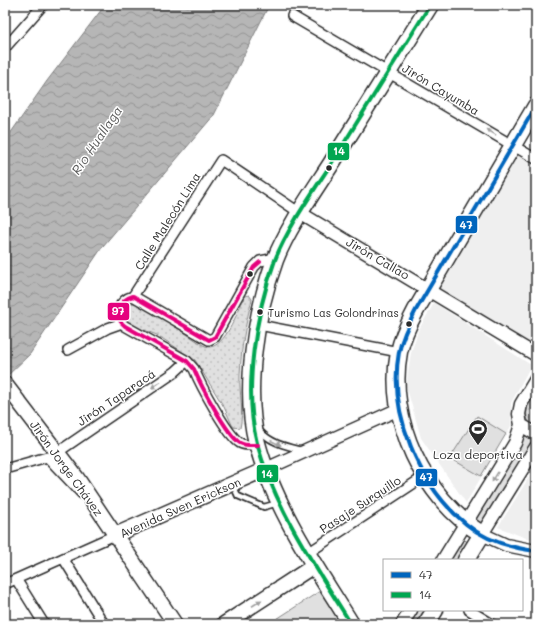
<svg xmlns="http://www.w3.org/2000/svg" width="541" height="629" viewBox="0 0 541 629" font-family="Mali,sans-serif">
<defs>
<pattern id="park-dots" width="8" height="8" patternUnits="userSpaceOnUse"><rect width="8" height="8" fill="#e0e0e0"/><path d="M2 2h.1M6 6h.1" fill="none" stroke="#c0c0c0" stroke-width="1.8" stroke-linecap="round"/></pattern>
<pattern id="water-waves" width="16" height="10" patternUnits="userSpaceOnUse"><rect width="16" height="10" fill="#b6b6b6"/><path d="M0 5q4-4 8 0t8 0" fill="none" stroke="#949494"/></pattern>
</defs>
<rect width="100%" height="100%" fill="#fff"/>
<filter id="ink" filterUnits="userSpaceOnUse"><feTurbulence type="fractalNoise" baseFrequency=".025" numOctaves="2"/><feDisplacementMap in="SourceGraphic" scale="8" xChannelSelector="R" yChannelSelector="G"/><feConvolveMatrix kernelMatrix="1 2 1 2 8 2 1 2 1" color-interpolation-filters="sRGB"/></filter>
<g filter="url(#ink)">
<path fill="#efefef" d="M515 154 536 166V347L434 287Z
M434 303 531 365 511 403V426L466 503 421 438 406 385 411 353 418 331Z
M536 466V539L526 538 498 527Z"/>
<path fill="url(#park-dots)" stroke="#868686" d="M249 295 252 299C245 325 241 349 240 376 239 393 244 412 240 428L233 427 224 407 195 360 157 335 133 326 127 321 123 308C129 302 135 302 143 305L203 345C223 357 238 309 245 296Z
M536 388V428C519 419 529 401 536 388Z"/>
<path fill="#e0e0e0" stroke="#868686" d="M477 416 506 434 481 476 450 458Z
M525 436 529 437 532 444 481 524 475 520 474 516 522 437Z
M463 539 468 542 460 560H448L459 542Z
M320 591 341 624H269Z
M417 610H430L421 624H408Z"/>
<path fill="url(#water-waves)" stroke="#7e7e7e" d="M105 5H269L214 115 103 246 30 354 5 378V141L47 81Z"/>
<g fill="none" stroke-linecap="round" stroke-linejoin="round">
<defs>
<path id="lane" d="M260 431C271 443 285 446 301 450
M233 485 238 496 264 507 278 503"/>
<path id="street" d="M292 16 536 159
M5 48 43 5
M133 296 221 160 300 213
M259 325 399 352
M68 350 108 328 122 323
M258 445C252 445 245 446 240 443 227 435 200 384 194 369L187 361 125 326C112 316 119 300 133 296L209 340 215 337 254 267 260 261 276 258
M58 452 175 372 187 361
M5 469 47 457 82 494
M308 553 425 476
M63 558 104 624
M16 579 44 624
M5 584 115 535
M469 610 492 624"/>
<path id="secondary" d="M300 213 536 355
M521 425 536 434
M536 447 482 534 506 545 536 551
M266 469 399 409
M443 560 515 443 521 425 519 414 521 404 536 379
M402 624 411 610"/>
<path id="primary" d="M5 384 77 478 175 624
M115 535 266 469
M224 624 315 565"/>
<path id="highway" d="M466 560 482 534C424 499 386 419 399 352 402 337 409 323 416 310L536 106
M351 624C317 569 274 507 257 443 243 389 256 312 275 260 287 229 313 192 331 164 364 111 397 58 430 5
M426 624 435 610"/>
</defs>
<use href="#lane" stroke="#2b2b2b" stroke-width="8"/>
<use href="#street" stroke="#2b2b2b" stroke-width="12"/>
<use href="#secondary" stroke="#2b2b2b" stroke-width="15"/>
<use href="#primary" stroke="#2b2b2b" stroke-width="17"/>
<use href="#highway" stroke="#2b2b2b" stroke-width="19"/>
<use href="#lane" stroke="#fff" stroke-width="4.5"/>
<use href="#street" stroke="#fff" stroke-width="9"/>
<use href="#secondary" stroke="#fff" stroke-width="12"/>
<use href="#primary" stroke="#fff" stroke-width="14"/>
<use href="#highway" stroke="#fff" stroke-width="16"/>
<defs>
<path id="bus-1" d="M536 106 416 310C409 323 402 337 399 352 388 412 419 486 466 524 485 540 511 548 536 551"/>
<path id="bus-2" d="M351 624C317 569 274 507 257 443 243 389 256 312 275 260 287 229 313 192 331 164 364 111 397 58 430 5"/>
<path id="bus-3" d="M258 445C252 445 245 446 240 443 227 435 200 384 194 369L187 361 125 326C112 316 119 300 133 296L209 340 215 337 254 267 260 262"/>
</defs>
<use href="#bus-1" stroke="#fff" stroke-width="7"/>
<use href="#bus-2" stroke="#fff" stroke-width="7"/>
<use href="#bus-3" stroke="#fff" stroke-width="7"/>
<use href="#bus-1" stroke="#0065bd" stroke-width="4"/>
<use href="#bus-2" stroke="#00a651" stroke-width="4"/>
<use href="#bus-3" stroke="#e5007d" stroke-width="4"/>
</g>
<defs><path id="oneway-solid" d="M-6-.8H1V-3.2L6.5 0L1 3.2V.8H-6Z"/></defs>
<g fill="#a0a0a0">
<use href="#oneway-solid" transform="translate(491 132) rotate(-149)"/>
<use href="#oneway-solid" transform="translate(156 385) rotate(146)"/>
<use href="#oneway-solid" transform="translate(276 443) rotate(25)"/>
<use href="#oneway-solid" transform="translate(495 477) rotate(121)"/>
<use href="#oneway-solid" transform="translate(257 603) rotate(-33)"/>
</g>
</g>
<defs>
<symbol id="stadium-pin" viewBox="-11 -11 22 30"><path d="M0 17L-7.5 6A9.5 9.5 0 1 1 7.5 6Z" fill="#2b2b2b" stroke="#fff"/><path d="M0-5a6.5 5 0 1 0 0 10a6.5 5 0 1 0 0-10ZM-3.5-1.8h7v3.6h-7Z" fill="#fff"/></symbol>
</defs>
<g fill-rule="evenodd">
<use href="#stadium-pin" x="467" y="418" width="22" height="30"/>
</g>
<g fill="#2b2b2b" stroke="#fff" stroke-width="1.5">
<circle cx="329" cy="168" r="3.5"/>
<circle cx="250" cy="274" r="3.5"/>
<circle cx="260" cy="312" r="3.5"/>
<circle cx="409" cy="324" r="3.5"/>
</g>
<g text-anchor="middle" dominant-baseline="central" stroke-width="3" stroke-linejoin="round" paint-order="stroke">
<g font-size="11" fill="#2b2b2b" stroke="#fff" text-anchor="start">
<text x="268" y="312">Turismo Las Golondrinas</text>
</g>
<g font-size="12" fill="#2b2b2b" stroke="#fff">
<text transform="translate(441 89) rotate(31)">Jirón Cayumba</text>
<text transform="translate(167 221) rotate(-58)">Calle Malecón Lima</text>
<text transform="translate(378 258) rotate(30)">Jirón Callao</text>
<text transform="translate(116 397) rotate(-34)">Jirón Taparacá</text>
<text transform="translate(67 468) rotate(54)">Jirón Jorge Chávez</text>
<text transform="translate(360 504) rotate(-33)">Pasaje Surquillo</text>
<text transform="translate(180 507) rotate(-24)">Avenida Sven Erickson</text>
</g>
<g font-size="12" fill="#2b2b2b" stroke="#fff">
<text x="478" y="454">Loza deportiva</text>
</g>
<g font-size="13" font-style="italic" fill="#5c5c5c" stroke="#fff">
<text transform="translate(96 140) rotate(-56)">Río Huallaga</text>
</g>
</g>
<g stroke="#fff" stroke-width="1.5">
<rect x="327" y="142" width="23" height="19" rx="4" fill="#00a651"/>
<rect x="455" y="215" width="23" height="19" rx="4" fill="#0065bd"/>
<rect x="107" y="302" width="23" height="19" rx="4" fill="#e5007d"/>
<rect x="256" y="464" width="23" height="19" rx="4" fill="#00a651"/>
<rect x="415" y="468" width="23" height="19" rx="4" fill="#0065bd"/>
</g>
<g font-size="11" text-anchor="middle" font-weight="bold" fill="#fff">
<text x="339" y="155">14</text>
<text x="466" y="229">47</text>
<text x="118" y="315">97</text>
<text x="267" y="478">14</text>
<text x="426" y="481">47</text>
</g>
<rect width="541" height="629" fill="none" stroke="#fff" stroke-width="20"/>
<rect x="10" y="10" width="521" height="609" fill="none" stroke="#2b2b2b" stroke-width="1.5" filter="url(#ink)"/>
<rect x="383" y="559" width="140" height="52" fill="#ffffff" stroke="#aaaaaa"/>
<rect x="391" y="572" width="20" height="6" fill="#0065bd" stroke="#aaaaaa"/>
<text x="419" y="579" font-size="12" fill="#2b2b2b">47</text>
<rect x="391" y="592" width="20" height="6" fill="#00a651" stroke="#aaaaaa"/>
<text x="419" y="599" font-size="12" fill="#2b2b2b">14</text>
</svg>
